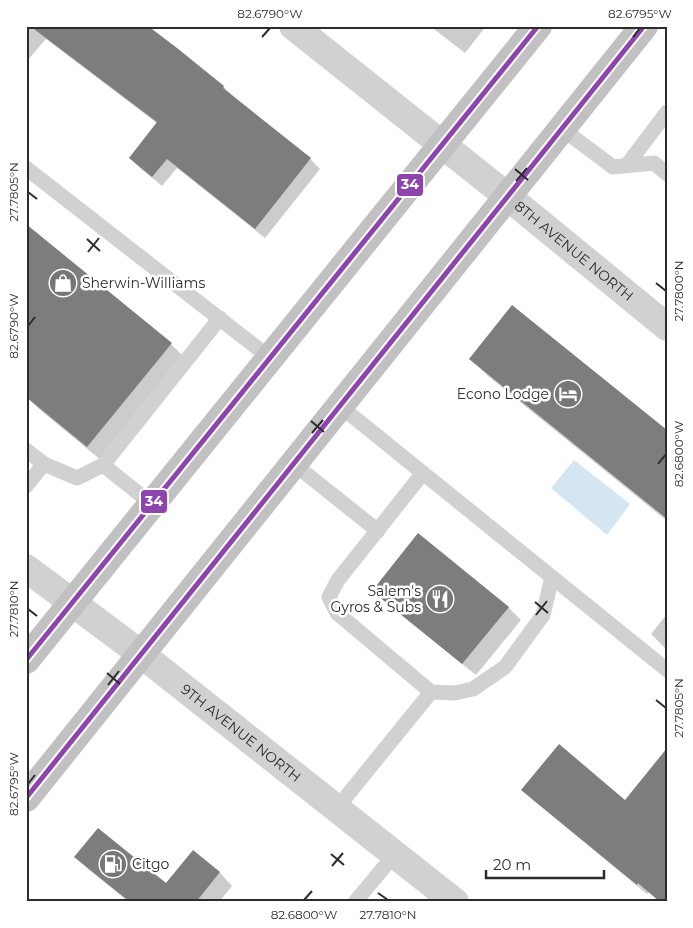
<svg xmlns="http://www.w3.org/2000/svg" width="693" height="928" viewBox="0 0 693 928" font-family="Montserrat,sans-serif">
<rect width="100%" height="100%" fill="#fff"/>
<path fill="#d4e6f2" d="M574 460 630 504 607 535 551 488Z"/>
<path fill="#0003" d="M26 26H146L176 49 224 87 234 97 310 159 320 169 265 238 177 168 162 186 140 168 130 158 158 124 46 39 26 62Z
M430 26H486L465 53Z
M171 344 186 359 102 461 39 409 26 396Z
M470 359 667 432V521L488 376Z
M374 591 508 607 521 620 476 675 386 603Z
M667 614V650L651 634Z
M523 790 625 801 649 892 647 894 533 800Z
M193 852 220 873 232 886 219 902H129L88 869 76 856 166 885Z"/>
<path fill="#7d7d7d" d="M30 26H148L177 48 224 86 223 88 311 158 255 229 167 159 152 177 129 158 157 122Z
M26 224 172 343 87 447 26 397Z
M512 305 667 430V519L469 359Z
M418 533 509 607 462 664 372 591Z
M559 744 625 800 667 748V902H660L638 883 637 885 521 790Z
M98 828 166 883 193 850 220 872 196 902H130L74 857Z"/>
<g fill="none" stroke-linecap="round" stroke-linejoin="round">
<path stroke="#d1d1d1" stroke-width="15" d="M561 128 613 167 654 163 667 174
M627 165 667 112
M26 168 270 358
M340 406 667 670
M26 450 44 464 77 478 103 465 220 318
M294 464 378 531
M103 465 152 504
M423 473 338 580 329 597 337 613 431 692 455 693 473 689 505 667 543 615 552 577
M26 486 44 464
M337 808 431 692
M355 902 395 854"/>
<path stroke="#d1d1d1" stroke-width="28" id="s1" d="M293 26 507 196 667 327"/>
<path stroke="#d1d1d1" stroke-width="28" id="s2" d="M26 568 141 654 455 902"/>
<path stroke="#c1c1c1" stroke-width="28" d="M26 660 538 26
M26 798 644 26"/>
<defs>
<path id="bus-1" d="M26 660 538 26
M26 798 644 26"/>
</defs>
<use href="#bus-1" stroke="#fff" stroke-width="9"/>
<use href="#bus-1" stroke="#8e44ad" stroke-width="5"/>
</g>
<path fill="none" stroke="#2c2c2c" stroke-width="2" d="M262 37 270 28M633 37 640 28M515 169 528 180M516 181 527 168M28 192 37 199M87 239 100 251M88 252 99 238M656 283 666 291M28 326 35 317M311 421 324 432M312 433 323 420M658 464 666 454M535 602 548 613M28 609 37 616M536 615 547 601M107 673 120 684M108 685 119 671M656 700 666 708M28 784 35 775M331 854 344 865M332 866 343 853M378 893 388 900M304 900 312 891"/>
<defs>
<symbol id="shop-disc" viewBox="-11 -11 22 22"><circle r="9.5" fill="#767676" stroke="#fff"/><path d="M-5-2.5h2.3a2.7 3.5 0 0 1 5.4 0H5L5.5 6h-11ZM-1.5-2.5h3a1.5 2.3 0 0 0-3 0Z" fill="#fff"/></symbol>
<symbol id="hotel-disc" viewBox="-11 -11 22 22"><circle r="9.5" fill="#767676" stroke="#fff"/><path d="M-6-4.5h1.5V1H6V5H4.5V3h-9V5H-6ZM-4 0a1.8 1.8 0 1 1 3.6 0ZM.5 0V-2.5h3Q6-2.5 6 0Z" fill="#fff"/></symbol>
<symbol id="restaurant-disc" viewBox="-11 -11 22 22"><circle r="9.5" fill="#767676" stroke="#fff"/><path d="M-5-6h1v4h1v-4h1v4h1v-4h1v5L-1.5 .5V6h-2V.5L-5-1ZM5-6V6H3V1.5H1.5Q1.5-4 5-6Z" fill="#fff"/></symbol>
<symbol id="fuel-disc" viewBox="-11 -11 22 22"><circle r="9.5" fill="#767676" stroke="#fff"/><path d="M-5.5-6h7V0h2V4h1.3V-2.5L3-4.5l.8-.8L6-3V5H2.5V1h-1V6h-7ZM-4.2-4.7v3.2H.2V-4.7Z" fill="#fff"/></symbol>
</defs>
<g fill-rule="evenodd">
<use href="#shop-disc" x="47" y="267" width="32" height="32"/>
<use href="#hotel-disc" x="552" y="378" width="32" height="32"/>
<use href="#restaurant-disc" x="424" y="583" width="32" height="32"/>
<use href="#fuel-disc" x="97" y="848" width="32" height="32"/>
</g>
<g text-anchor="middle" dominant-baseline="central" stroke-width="5" stroke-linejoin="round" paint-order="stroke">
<g font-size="14" fill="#2c2c2c" stroke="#fff">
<text stroke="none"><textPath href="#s1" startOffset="360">8TH AVENUE NORTH</textPath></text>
<text stroke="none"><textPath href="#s2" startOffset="271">9TH AVENUE NORTH</textPath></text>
</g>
<g font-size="14" fill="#2c2c2c" stroke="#fff" text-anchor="start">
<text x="82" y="283">Sherwin-Williams</text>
<text x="549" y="394" text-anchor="end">Econo Lodge</text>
<text x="421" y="591" text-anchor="end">Salem's<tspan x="421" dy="16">Gyros &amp; Subs</tspan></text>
<text x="132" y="864">Citgo</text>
</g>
</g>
<g stroke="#fff" stroke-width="2">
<rect x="396" y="173" width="28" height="24" rx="5" fill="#8e44ad"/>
<rect x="140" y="489" width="28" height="25" rx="5" fill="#8e44ad"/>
</g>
<g font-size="14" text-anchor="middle" font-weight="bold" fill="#fff">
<text x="410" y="189">34</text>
<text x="154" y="506">34</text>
</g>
<rect width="693" height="928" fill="none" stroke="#ffffff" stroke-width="55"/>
<path d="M486 870v8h118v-8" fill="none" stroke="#2c2c2c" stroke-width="2.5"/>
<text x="493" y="870" font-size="15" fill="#2c2c2c" stroke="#ffffff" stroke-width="4" paint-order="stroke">20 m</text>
<rect x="28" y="28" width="638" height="872" fill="none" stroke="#2c2c2c" stroke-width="2"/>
<g font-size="12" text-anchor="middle" fill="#2c2c2c">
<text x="270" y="18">82.6790°W</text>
<text x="640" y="18">82.6795°W</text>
<text transform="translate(14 192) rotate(-90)" y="4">27.7805°N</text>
<text transform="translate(679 291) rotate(-90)" y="4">27.7800°N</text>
<text transform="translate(14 326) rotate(-90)" y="4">82.6790°W</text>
<text transform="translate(679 454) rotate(-90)" y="4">82.6800°W</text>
<text transform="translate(14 609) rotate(-90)" y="4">27.7810°N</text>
<text transform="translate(679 708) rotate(-90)" y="4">27.7805°N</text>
<text transform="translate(14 784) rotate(-90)" y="4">82.6795°W</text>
<text x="304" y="919">82.6800°W</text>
<text x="388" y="919">27.7810°N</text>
</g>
</svg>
